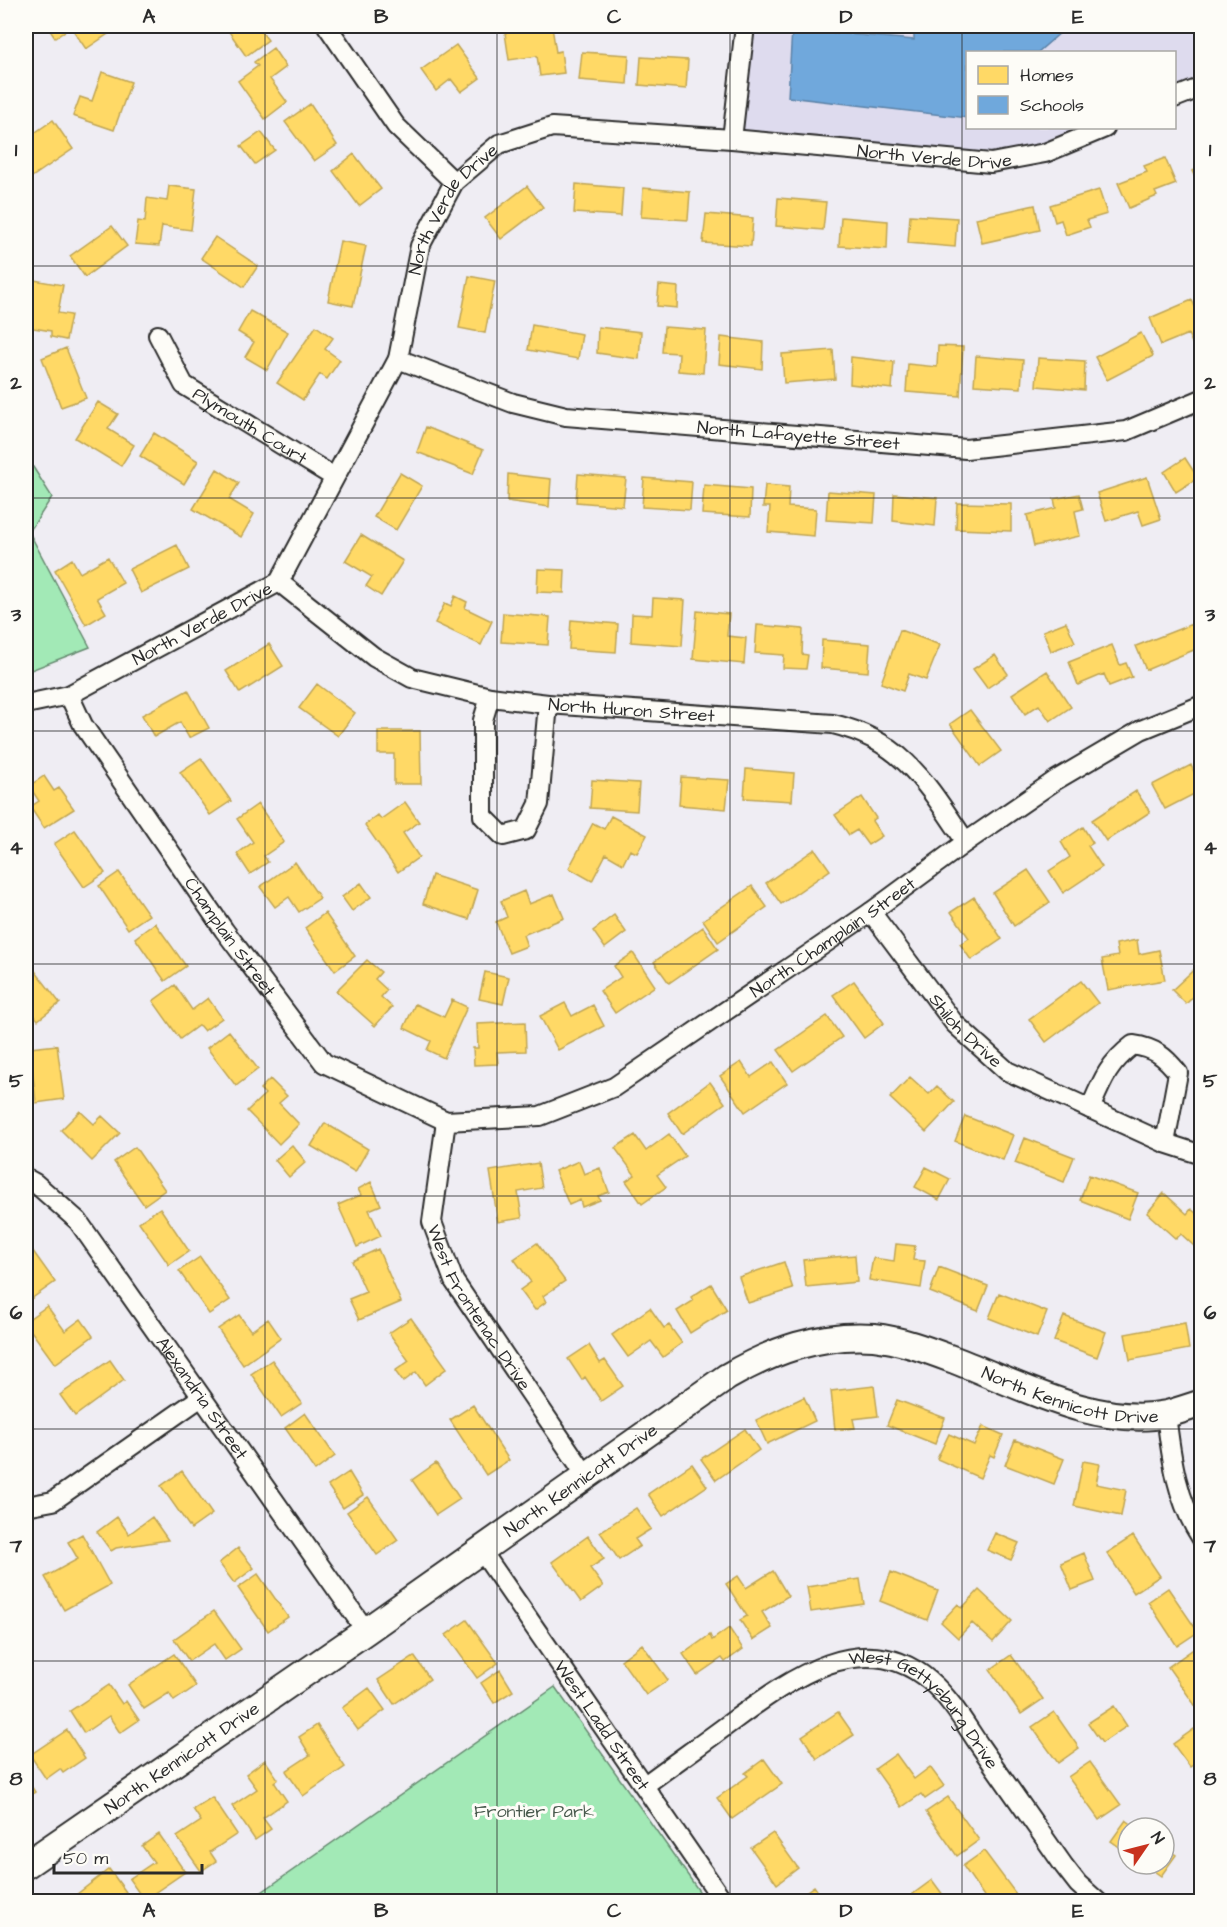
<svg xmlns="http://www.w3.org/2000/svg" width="1227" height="1927" viewBox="0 0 1227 1927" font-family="'Architects Daughter',sans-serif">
<rect width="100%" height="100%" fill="#efedf3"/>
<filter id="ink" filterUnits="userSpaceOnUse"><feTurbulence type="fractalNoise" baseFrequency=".0167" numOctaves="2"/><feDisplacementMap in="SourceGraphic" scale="12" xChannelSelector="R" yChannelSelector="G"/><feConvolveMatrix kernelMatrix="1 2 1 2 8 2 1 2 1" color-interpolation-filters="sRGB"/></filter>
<g filter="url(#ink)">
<path fill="#dedbee" d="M745 26H1201V87L1175 98 1174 52H968V128H1105L991 163 732 139Z"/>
<path fill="#a2e9b6" stroke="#668a70" stroke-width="1.5" d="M26 456 52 497 29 532 90 647 26 672Z
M555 1687 706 1901H249Z"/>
<path fill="#ffd966" stroke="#bfa554" stroke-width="1.5" d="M47 26H111L114 30 86 49 71 27 55 38Z
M225 26H257L268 40 246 56Z
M552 27 556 52 561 51 564 73 540 76 537 56 509 60 505 33Z
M456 45 480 78 461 92 451 79 436 91 421 70Z
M273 48 286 67 270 79 287 102 265 119 238 81 258 66 254 62Z
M582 52 629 55 627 84 579 80Z
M641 57 688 60 686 89 639 85Z
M102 72 131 82 114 130 73 116 80 97 92 101Z
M310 104 337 145 314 161 285 122Z
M53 120 73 149 29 179 26 173V139Z
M261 132 275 150 255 164 241 146Z
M354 154 381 189 359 206 333 171Z
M1165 158 1176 184 1155 192 1157 196 1129 208 1118 183 1147 172 1144 166Z
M1202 168V192L1192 171Z
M576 184 623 188 621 216 574 213Z
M169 186 196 189 191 230 162 226 159 246 135 244 138 221 145 222 147 198 167 201Z
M527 186 543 207 501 239 485 218Z
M643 188 690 192 688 220 641 217Z
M1099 190 1107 214 1087 220 1090 227 1066 235 1061 220 1055 222 1050 205Z
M778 198 826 202 823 230 776 226Z
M1035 205 1040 230 982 243 976 218Z
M706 214 753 218 751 246 703 243Z
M910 215 957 218 955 247 908 243Z
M841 217 888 221 887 249 839 246Z
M112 226 127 246 85 277 70 256Z
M215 237 258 266 244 287 201 258Z
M340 241 366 246 353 306 328 301Z
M26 256 32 257 28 280H26Z
M469 276 495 281 485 333 459 328Z
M34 280 63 285 58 313 71 315 66 340 51 337V331L27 327Z
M659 285 678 287 677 308 657 306Z
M1192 300 1202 322V341L1193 345 1188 334 1161 345 1150 318Z
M250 311 288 332 267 370 245 357 254 342 238 332Z
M532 325 582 334 578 359 528 350Z
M316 326 333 338 325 349 340 360 327 379 320 374 303 400 277 383Z
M598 327 641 332 639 359 597 353Z
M664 327 706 330 703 373 678 371 679 353 662 352Z
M1141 333 1153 356 1107 380 1095 357Z
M721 337 763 342 762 369 719 364Z
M938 346 963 347 960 396 906 392 908 364 937 367Z
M66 348 86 398 61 407 42 358Z
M833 350 835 379 784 383 782 354Z
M976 356 1023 360 1021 388 974 385Z
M851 357 894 362 892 389 850 384Z
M1038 358 1085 361 1084 390 1036 386Z
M98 402 118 414 108 429 134 445 121 466 75 438Z
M426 427 483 450 473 474 417 452Z
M154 433 198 461 184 484 140 456Z
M1185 458 1198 478 1176 492 1164 472Z
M217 469 239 483 229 499 254 514 241 537 193 509Z
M400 473 422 486 396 530 374 517Z
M508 474 551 479 549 507 507 501Z
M578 474 626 478 623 506 576 502Z
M1147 477 1161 519 1143 525 1138 511 1106 521 1097 493Z
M644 478 692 482 690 510 642 507Z
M704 485 751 489 750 517 702 514Z
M765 485 789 487 788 507 816 509 814 536 768 532 770 507H763Z
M828 491 876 495 874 523 826 520Z
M894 494 937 498 935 526 893 521Z
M1079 494 1083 509 1075 511 1080 536 1034 546 1027 515 1056 508 1054 499Z
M957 503 1011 504V531L956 529Z
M361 535 403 561 381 596 366 586 372 577 345 561Z
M177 545 189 569 141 593 129 569Z
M108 557 123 583 97 598 106 613 86 625 55 570 72 559 80 573Z
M538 569 565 570 564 593 537 592Z
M455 596 467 602 465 608 492 621 481 645 435 623 445 603 451 606Z
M653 598 685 600 682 646 631 642 632 614 652 615Z
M697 611 729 614 727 636 746 638 744 664 693 659Z
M503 613 550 617 548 645 501 642Z
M571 620 618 624 616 652 569 649Z
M1066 622 1075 642 1051 651 1043 631Z
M1192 624 1201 647 1146 670 1136 646Z
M757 625 803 629 802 654 808 655 806 669 783 668 784 655 755 653Z
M900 630 940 645 926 680 909 674 903 691 881 683Z
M822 640 870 644 868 672 821 668Z
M269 644 283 666 240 693 226 671Z
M1112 645 1120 665 1126 663 1132 677 1109 686 1104 674 1078 685 1069 662Z
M995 655 1008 674 987 688 973 669Z
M1047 671 1071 707 1050 721 1039 705 1025 714 1012 694Z
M317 684 355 713 338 736 299 708Z
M188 690 209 728 189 738 180 722 154 737 142 715Z
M970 710 1001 751 980 766 950 724Z
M378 731H420L421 784H394V754H378Z
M201 758 231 801 210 815 180 772Z
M1191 765 1202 790 1165 809 1152 785Z
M746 769 794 773 792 801 744 798Z
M44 776 54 791 59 788 74 809 44 828 30 807 39 801 29 786Z
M681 777 729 780 726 809 679 805Z
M592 780 639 783 637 811 590 808Z
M1136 791 1150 812 1106 841 1092 820Z
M862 797 876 818 872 821 882 836 868 845 857 830 849 835 835 815Z
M405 802 419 822 403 833 419 857 398 872 365 825 378 815 381 819Z
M258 804 284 842 264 856 268 862 250 874 237 854 253 842 237 819Z
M611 816 647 835 637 853 630 850 623 864 606 854 592 881 569 868 593 823 604 829Z
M1083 827 1093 843 1088 846 1102 867 1063 893 1049 871 1070 857 1061 842Z
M75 830 105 873 84 887 54 844Z
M815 849 830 870 781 904 766 883Z
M295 862 320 898 299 912 289 897 275 907 260 887Z
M1028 870 1050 902 1014 926 993 893Z
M119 872 149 915 128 929 99 886Z
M432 875 478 890 469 919 423 904Z
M361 883 371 897 352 911 342 897Z
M752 886 767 907 718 942 703 920Z
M524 891 529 904 554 894 564 918 523 935 527 946 509 953 496 922 507 917 501 901Z
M974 897 1002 939 971 960 960 944 969 938 951 912Z
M325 913 355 956 335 971 305 928Z
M614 915 626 932 605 948 593 931Z
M155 923 186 966 165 981 135 938Z
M703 927 718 949 669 983 654 962Z
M1137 940 1139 954 1159 950 1165 980 1108 990 1102 959 1118 956 1116 944Z
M633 953 655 986 615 1013 600 991 621 977 614 966Z
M367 960 381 972 375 979 387 990 381 997 392 1007 375 1026 336 991Z
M1202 962V1002L1195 995 1186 1004 1172 990Z
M32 967 60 1003 38 1020 26 1005V972Z
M485 972 509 977 503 1004 479 999Z
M854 981 884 1023 864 1038 833 995Z
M1081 981 1098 1003 1046 1042 1029 1019Z
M175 985 192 1010 208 998 222 1018 204 1031 199 1025 180 1039 153 1001Z
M452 1000 467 1007 444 1058 427 1050 431 1041 404 1028 415 1004 444 1017Z
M565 1003 572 1016 593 1005 604 1026 558 1050 540 1016Z
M827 1016 842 1037 793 1071 778 1050Z
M525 1022 526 1051 497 1052 498 1064 474 1065 473 1048H478L477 1024Z
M229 1031 258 1069 236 1086 207 1048Z
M57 1045 64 1099 36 1103 30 1048Z
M741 1062 751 1077 773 1062 787 1083 745 1112 720 1076Z
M910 1077 929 1094 937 1086 954 1102 926 1132 890 1098Z
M270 1079 287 1096 279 1103 299 1124 279 1144 247 1111 265 1094 260 1089Z
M710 1082 725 1103 682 1134 668 1113Z
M80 1111 94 1124 102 1116 120 1133 92 1161 61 1130Z
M965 1116 1013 1135 1003 1160 955 1141Z
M325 1123 368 1149 355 1172 311 1146Z
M669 1134 685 1156 657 1175 666 1187 642 1204 626 1181 635 1175 615 1148 635 1135 646 1151Z
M1025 1138 1074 1157 1064 1182 1015 1163Z
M292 1145 306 1162 289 1177 275 1160Z
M135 1147 165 1190 144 1205 114 1162Z
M579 1161 584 1174 600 1168 609 1192 598 1196 600 1200 582 1207 580 1200 569 1205 555 1171Z
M538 1163 542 1188 518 1192 522 1218 498 1222 490 1171Z
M926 1167 950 1179 939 1200 915 1187Z
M1089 1175 1138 1193 1128 1219 1080 1200Z
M371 1182 381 1205 369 1210 381 1236 357 1247 338 1205 361 1195 358 1189Z
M1164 1193 1187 1214 1191 1209 1202 1218V1237L1194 1246 1181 1234 1176 1239 1147 1213Z
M160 1208 189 1251 169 1265 139 1222Z
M537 1243 565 1281 543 1296 546 1302 535 1310 520 1290 531 1282 514 1259Z
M896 1244 915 1246 913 1260 925 1261 921 1288 869 1280 873 1258 894 1261Z
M30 1247 55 1282 31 1299 26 1291V1250Z
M378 1249 401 1302 359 1320 349 1299 366 1292 352 1261Z
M855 1255 857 1282 806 1287 803 1260Z
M200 1257 230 1300 209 1314 179 1271Z
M784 1262 793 1289 748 1303 739 1277Z
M939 1267 988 1286 978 1311 930 1292Z
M711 1284 727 1310 690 1333 677 1311 693 1301 691 1297Z
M999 1293 1047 1312 1037 1337 989 1318Z
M47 1306 65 1331 81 1319 93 1336 55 1364 26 1324V1321Z
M650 1308 664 1328 669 1325 682 1343 663 1357 651 1341 628 1357 612 1335Z
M239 1315 251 1331 268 1319 281 1338 243 1365 218 1329Z
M1064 1316 1106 1332 1097 1357 1054 1341Z
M411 1318 447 1368 425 1385 416 1372 403 1382 395 1371 409 1361 389 1333Z
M1185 1323 1189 1349 1130 1360 1125 1334Z
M589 1345 600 1363 605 1360 623 1386 601 1401 585 1377 582 1380 568 1359Z
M110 1360 124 1380 75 1416 60 1395Z
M272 1360 302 1403 281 1417 251 1374Z
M874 1386 878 1416 853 1419 855 1428 835 1430 831 1391Z
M804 1397 815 1421 767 1444 756 1420Z
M897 1400 945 1418 935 1444 887 1425Z
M473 1405 509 1460 486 1475 450 1420Z
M305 1413 335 1456 315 1471 285 1428Z
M983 1426 1003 1435 994 1457 990 1455 980 1478 937 1459 949 1434 974 1445Z
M745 1429 759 1450 716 1480 701 1459Z
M1015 1440 1064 1459 1054 1484 1005 1465Z
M1083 1461 1100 1464 1096 1484 1126 1490 1121 1516 1074 1506Z
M436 1463 460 1499 436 1515 412 1480Z
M692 1464 707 1486 663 1516 648 1494Z
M182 1471 212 1514 191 1529 161 1486Z
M349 1472 363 1495 343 1508 328 1486Z
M368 1497 398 1540 377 1555 347 1512Z
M636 1508 651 1529 635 1539 640 1546 619 1560 600 1532Z
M117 1517 129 1534 152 1517 168 1540 116 1548 111 1551 97 1532Z
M995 1533 1019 1543 1011 1560 987 1550Z
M82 1534 110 1585 64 1610 45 1577 78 1559 68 1542Z
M588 1536 604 1559 590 1568 603 1586 581 1602 552 1562Z
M1133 1536 1160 1576 1134 1593 1107 1553Z
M238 1548 254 1568 234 1583 219 1563Z
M1084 1553 1095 1581 1072 1590 1061 1563Z
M773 1571 788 1596 762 1612 772 1628 753 1640 740 1620 747 1616 726 1584 738 1576 746 1588Z
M891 1572 938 1591 927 1620 880 1601Z
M258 1574 288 1617 268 1631 238 1588Z
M860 1579 864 1604 811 1612 807 1587Z
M1168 1588 1198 1632 1177 1646 1148 1602Z
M979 1590 1012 1621 993 1642 972 1623 958 1638 941 1622 958 1604 962 1608Z
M214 1611 241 1649 225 1660 214 1644 189 1661 174 1639Z
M467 1620 498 1663 477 1678 446 1635Z
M729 1628 743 1649 725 1662 722 1658 697 1675 683 1654 710 1635 712 1640Z
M1202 1643V1709L1199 1711 1168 1667Z
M642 1644 668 1680 646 1695 621 1660Z
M174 1654 196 1686 174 1701 169 1693 144 1709 128 1685Z
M1011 1655 1043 1699 1021 1714 990 1670Z
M414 1656 430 1679 394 1704 378 1680Z
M500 1670 513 1691 494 1703 481 1683Z
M109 1685 122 1704 126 1701 139 1720 120 1733 109 1716 84 1733 70 1711Z
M369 1688 385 1710 358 1730 342 1708Z
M1114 1706 1127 1726 1102 1743 1088 1723Z
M838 1712 854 1735 817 1759 802 1736Z
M1054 1712 1079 1748 1058 1763 1032 1727Z
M317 1725 345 1767 303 1796 286 1771 310 1755 299 1737Z
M1194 1729 1202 1739V1759L1190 1767 1173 1744Z
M67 1730 85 1758 63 1773 60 1769 46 1779 30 1755Z
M896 1754 914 1779 930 1767 944 1786 925 1799 921 1794 902 1807 875 1769Z
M764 1759 782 1784 732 1819 717 1798 748 1776 745 1773Z
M265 1760 278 1779 274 1782 287 1801 263 1818 271 1829 255 1840 232 1806 257 1789 246 1774Z
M1090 1762 1121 1805 1099 1820 1068 1777Z
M26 1778 35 1792 26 1798Z
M212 1797 237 1834 210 1852 216 1861 201 1871 177 1837 201 1821 193 1809Z
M948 1797 979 1840 957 1856 926 1812Z
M1126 1820 1137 1828H1128V1853L1111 1841Z
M773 1833 798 1868 777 1884 751 1848Z
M159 1834 185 1872 144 1900 129 1879 154 1862 142 1846Z
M1164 1847 1176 1855 1161 1876 1144 1864H1164Z
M984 1851 1016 1894 1006 1902H988L963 1866Z
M109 1869 126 1892 115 1902H67Z
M932 1880 946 1899 919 1902 913 1894Z
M814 1886 825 1902H793V1901Z"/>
<path fill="#6fa8dc" stroke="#5b82a7" stroke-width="1.5" d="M914 26H1115V29L1068 26 1038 52H968V118L788 97 792 29 914 40Z"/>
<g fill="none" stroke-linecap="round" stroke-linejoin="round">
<defs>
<g id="street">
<path d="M327 26 396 126 454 182"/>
<path d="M1174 98 1202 87"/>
<path d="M732 139 745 26"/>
<path id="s1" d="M158 335 184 385 334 477"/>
<path id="s2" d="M398 359 513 403 566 416 966 449 1126 431 1202 399"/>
<path id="s3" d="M279 582 374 657 412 678 490 697 548 704 833 724C904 741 927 785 966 842"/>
<path id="s4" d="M69 695 83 725 224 930 324 1063 446 1121 540 1116 614 1087 871 912 966 842 1056 780 1141 730 1202 705"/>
<path d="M490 697 483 720V816L503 836 526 830 539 804 548 704"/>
<path id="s5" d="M26 704 69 695 279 582 398 359 420 246 454 182 499 144 552 127 732 139 991 163 1045 153 1105 128"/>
<path id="s6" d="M871 912 954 1023 1007 1071 1165 1143 1202 1155"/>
<path d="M1090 1109C1102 1081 1108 1064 1133 1045 1154 1048 1165 1056 1178 1073L1165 1143"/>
<path id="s7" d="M446 1121 432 1222 454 1281 585 1474"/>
<path id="s8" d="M26 1178 35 1183 78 1221 366 1631"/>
<path d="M1166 1414C1171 1457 1177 1502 1202 1539"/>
<path d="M26 1506 53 1501 200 1398"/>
<path id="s9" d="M481 1550 724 1902"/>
<path id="s10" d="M645 1785C673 1764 702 1744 730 1723 786 1682 863 1623 930 1681 951 1699 965 1724 980 1746 1008 1786 1036 1826 1064 1866L1078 1884 1098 1902"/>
</g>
<g id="secondary">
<path id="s11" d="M26 1865 366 1631 727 1377C772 1351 820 1333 874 1337 902 1340 930 1351 957 1361 1020 1385 1098 1428 1167 1414 1178 1411 1190 1407 1202 1403"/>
</g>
</defs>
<use href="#street" stroke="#2b2b2b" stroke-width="22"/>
<use href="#secondary" stroke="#2b2b2b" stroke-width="30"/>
<use href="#street" stroke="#fdfcf7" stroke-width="18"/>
<use href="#secondary" stroke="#fdfcf7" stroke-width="26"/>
</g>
</g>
<path fill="none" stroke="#2b2b2b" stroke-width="1.5" stroke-opacity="0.55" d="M265 26V1902M497 26V1902M730 26V1902M962 26V1902M26 266H1202M26 498H1202M26 731H1202M26 964H1202M26 1196H1202M26 1429H1202M26 1661H1202"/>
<g text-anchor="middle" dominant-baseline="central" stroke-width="6" stroke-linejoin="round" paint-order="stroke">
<g font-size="18" fill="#2b2b2b" stroke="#fdfcf7">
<text stroke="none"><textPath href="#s5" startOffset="1221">North Verde Drive</textPath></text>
<text stroke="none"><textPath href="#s5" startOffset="699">North Verde Drive</textPath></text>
<text stroke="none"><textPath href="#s1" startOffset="134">Plymouth Court</textPath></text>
<text stroke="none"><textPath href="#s2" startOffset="411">North Lafayette Street</textPath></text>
<text stroke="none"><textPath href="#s5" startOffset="195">North Verde Drive</textPath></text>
<text stroke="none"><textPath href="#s3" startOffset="387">North Huron Street</textPath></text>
<text stroke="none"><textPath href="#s4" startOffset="291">Champlain Street</textPath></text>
<text stroke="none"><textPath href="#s4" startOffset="1022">North Champlain Street</textPath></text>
<text stroke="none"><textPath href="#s6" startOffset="152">Shiloh Drive</textPath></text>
<text stroke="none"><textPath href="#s7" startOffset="200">West Frontenac Drive</textPath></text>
<text stroke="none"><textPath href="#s11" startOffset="1215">North Kennicott Drive</textPath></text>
<text stroke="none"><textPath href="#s8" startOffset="284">Alexandria Street</textPath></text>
<text stroke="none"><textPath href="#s11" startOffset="675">North Kennicott Drive</textPath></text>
<text stroke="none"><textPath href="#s10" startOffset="339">West Gettysburg Drive</textPath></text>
<text stroke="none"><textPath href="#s9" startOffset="213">West Ladd Street</textPath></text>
<text stroke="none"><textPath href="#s11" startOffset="189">North Kennicott Drive</textPath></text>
</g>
<g font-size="18" fill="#495a4e" stroke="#fdfcf7">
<text x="534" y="1811">Frontier Park</text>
</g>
</g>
<rect width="1227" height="1927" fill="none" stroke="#fdfcf7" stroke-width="66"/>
<rect x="966" y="51" width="210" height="78" fill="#fdfcf7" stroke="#a9a8a5" stroke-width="1.5"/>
<rect x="978" y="66" width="30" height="18" fill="#ffd966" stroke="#a9a8a5" stroke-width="1.5"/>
<text x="1020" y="81" font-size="18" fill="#2b2b2b">Homes</text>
<rect x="978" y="96" width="30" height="18" fill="#6fa8dc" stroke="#a9a8a5" stroke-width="1.5"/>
<text x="1020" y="111" font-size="18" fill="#2b2b2b">Schools</text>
<g transform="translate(1146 1846) rotate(55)"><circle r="28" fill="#fdfcf7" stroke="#a9a8a5" stroke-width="1.5"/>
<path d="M0-4.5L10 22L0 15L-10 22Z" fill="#c8321e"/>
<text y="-9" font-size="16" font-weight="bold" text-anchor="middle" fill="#2b2b2b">N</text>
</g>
<path d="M54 1864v9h148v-9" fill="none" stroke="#2b2b2b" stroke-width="3"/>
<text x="63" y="1864" font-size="18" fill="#2b2b2b" stroke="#fdfcf7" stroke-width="4.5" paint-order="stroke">50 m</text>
<rect x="33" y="33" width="1161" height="1861" fill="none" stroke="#2b2b2b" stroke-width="2"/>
<g font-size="20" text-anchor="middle" font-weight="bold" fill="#2b2b2b">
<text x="149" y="23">A</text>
<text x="381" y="23">B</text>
<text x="614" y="23">C</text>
<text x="846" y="23">D</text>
<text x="1078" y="23">E</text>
<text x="16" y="156">1</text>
<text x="1210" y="156">1</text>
<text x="16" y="389">2</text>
<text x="1210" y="389">2</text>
<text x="16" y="621">3</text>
<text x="1210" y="621">3</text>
<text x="16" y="854">4</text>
<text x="1210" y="854">4</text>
<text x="16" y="1087">5</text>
<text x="1210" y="1087">5</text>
<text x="16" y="1319">6</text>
<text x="1210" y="1319">6</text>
<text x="16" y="1552">7</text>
<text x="1210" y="1552">7</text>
<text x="16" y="1785">8</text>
<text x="1210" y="1785">8</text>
<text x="149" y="1917">A</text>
<text x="381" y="1917">B</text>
<text x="614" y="1917">C</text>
<text x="846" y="1917">D</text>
<text x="1078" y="1917">E</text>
</g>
</svg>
